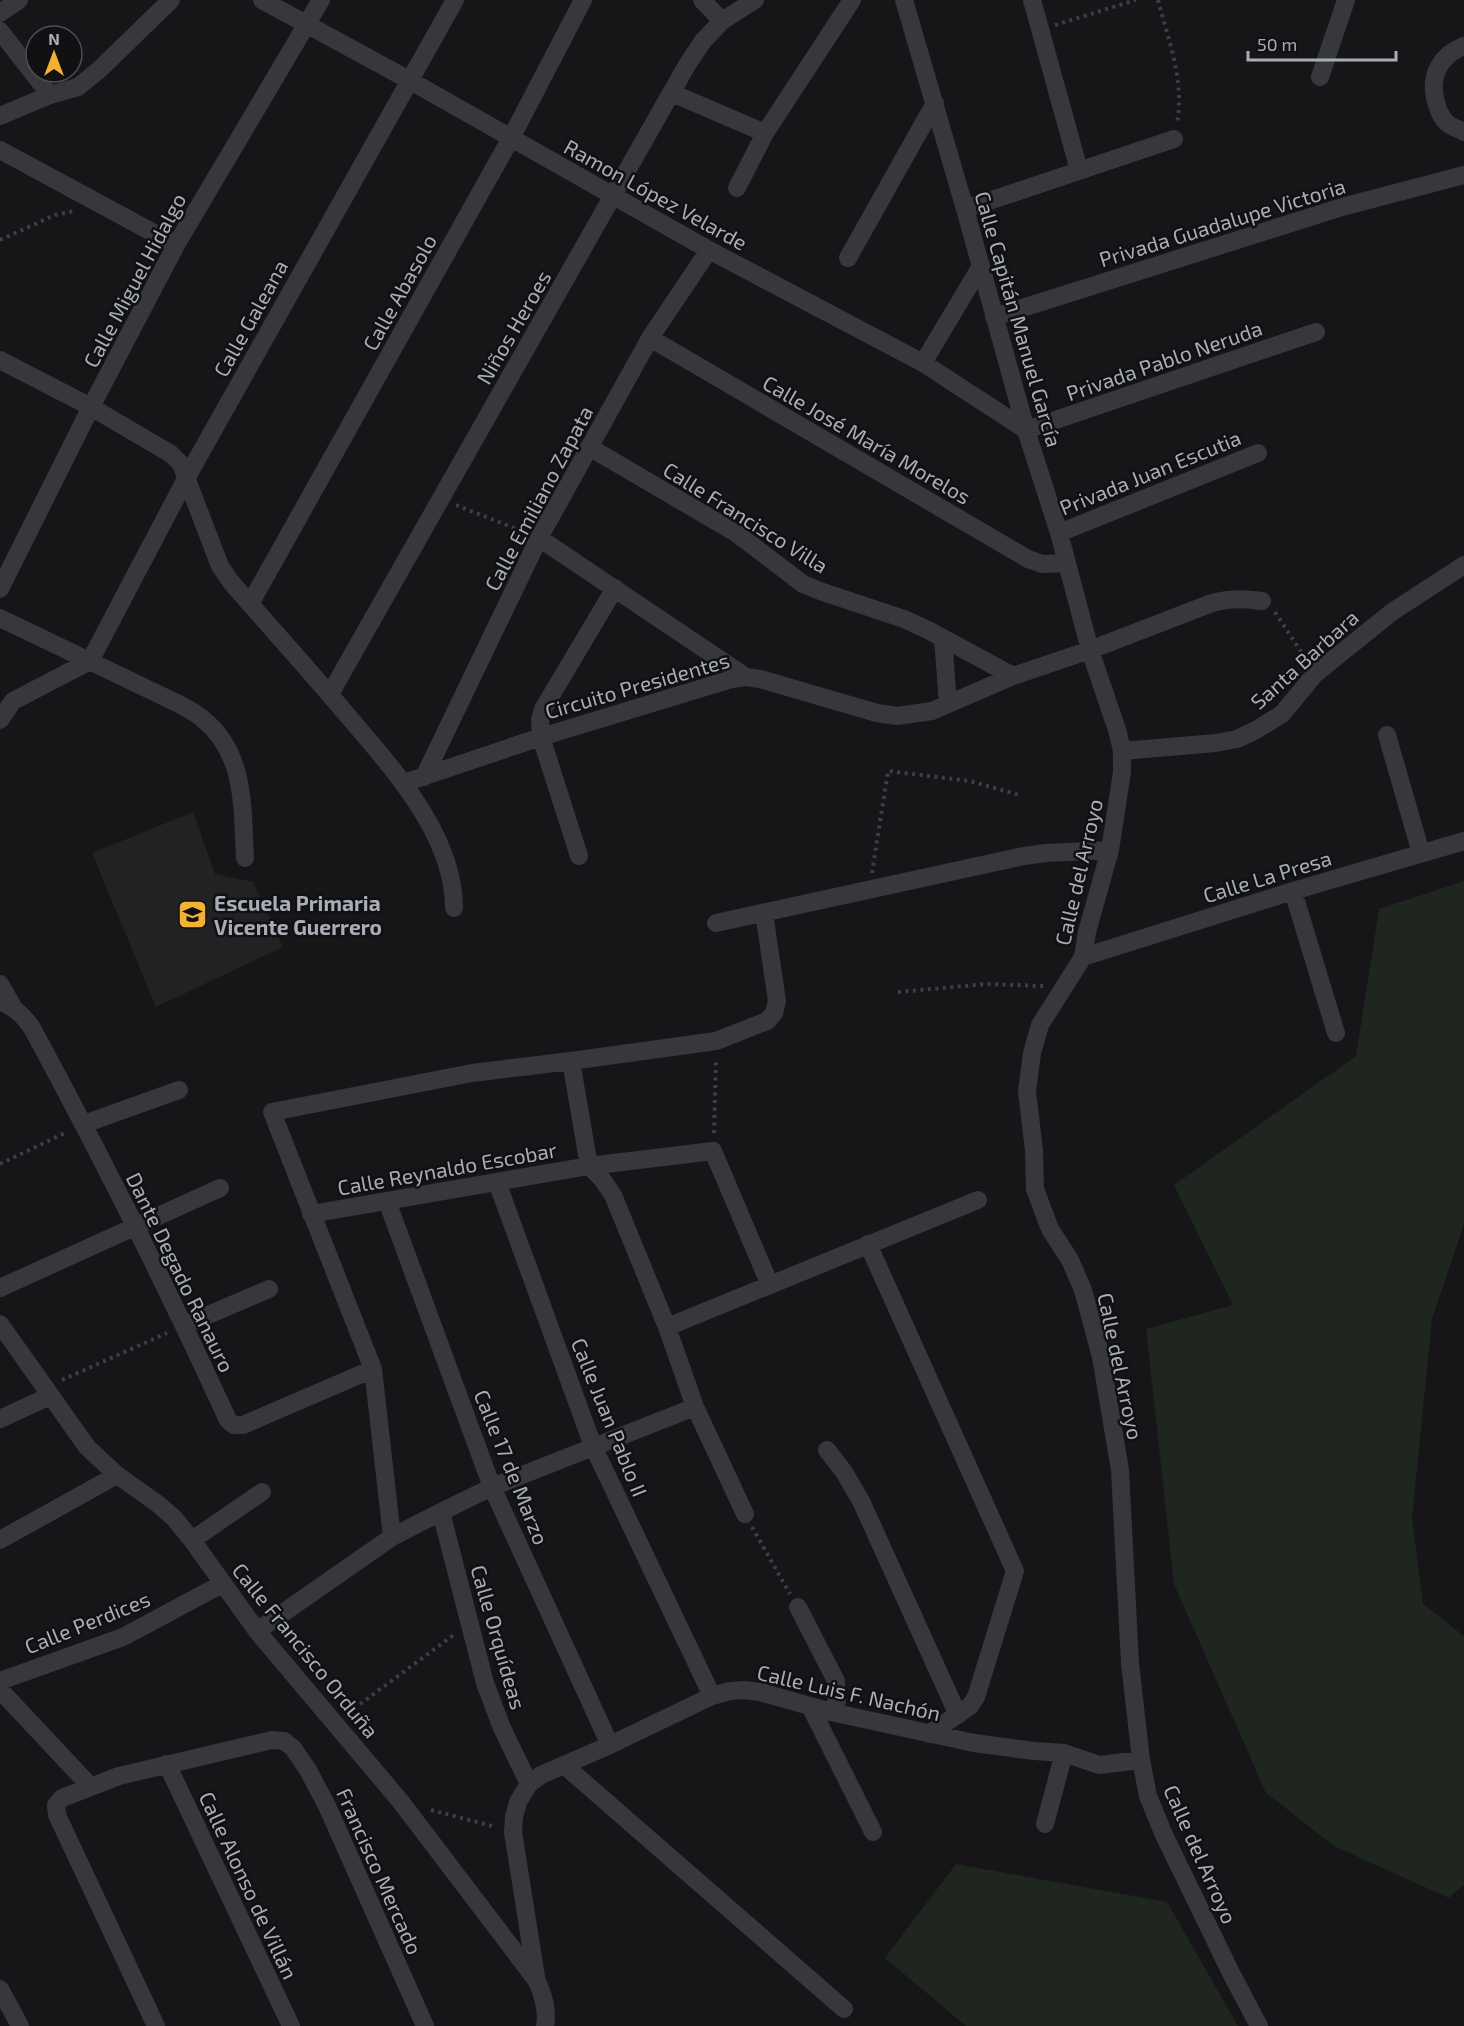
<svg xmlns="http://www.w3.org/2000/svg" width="1464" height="2026" viewBox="0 0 1464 2026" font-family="'Exo 2',sans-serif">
<rect width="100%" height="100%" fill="#161618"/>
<path fill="#222225" d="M193 812 215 874 253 882 283 947 156 1007 92 853Z"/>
<path fill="#1e261f" d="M1464 881V1224L1432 1319 1412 1518 1423 1604 1464 1636V1885L1449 1898 1334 1846 1266 1793 1174 1584 1146 1329 1233 1305 1174 1185 1356 1056 1379 909Z
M956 1864 1167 1902 1238 2026H966L885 1958Z"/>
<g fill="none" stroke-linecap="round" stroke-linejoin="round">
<path stroke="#3d3f44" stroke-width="4" stroke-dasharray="3 4.5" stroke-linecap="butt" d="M1158 0C1168 39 1185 82 1177 123
M1055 25 1136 0
M0 240 55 215 74 211
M456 505 524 532
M1275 612 1305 658
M872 873 888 771 970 781 1019 795
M898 992 987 984 1043 986
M714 1133 716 1059
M0 1164 67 1132
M62 1380 167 1333
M752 1527 790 1594
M348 1713 455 1634
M431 1810 496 1827"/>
<path stroke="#37383d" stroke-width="18" d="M262 0 409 80 709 250 923 363 1026 430 1316 332
M702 0 722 21
M904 0 965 209 1026 430 1059 533 1090 650 1118 733 1122 751V772L1110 850 1087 932 1083 957 1040 1025 1032 1053 1027 1091 1034 1151 1035 1189 1050 1229 1070 1260 1083 1290 1101 1357 1120 1470 1130 1663 1141 1760 1148 1796 1164 1835 1231 1973 1259 2026
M1032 0 1079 170
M0 13 19 0
M0 31 50 95
M1464 46C1441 55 1430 74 1435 98 1437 107 1440 117 1447 123 1451 127 1459 129 1464 132
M1320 77 1346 0
M672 93 765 133
M0 116 50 95 78 87 100 69 171 0
M0 150 176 245
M737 188 765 133 852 0
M965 209 1174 139
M848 258 935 103
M994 317 1342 207 1464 175
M650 338 1028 559 1042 564 1066 563
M0 360 91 407 171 454 181 464 220 566 231 582C270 627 310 671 348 716 393 769 454 835 454 908
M923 363 981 266
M589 447 736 533 803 584 820 591 904 619 928 630 1013 676
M1059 533 1258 453
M539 538 746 677
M0 589 91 407 176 245 321 0
M250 604 511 138 583 0
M0 618 181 705C188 709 198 714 204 720 246 755 242 808 245 858
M943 638 948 704
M90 661 187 477 455 0
M330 694 687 65 703 41 722 21 755 0
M0 720 13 701 90 661
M1387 735 1421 853
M1122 751 1216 743 1237 739 1256 730 1282 714 1315 674 1392 612 1464 565
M424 777 539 538 650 338 709 250
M404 783 541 737 732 679 746 677 760 679 877 713 897 716 932 711 1013 676 1090 650 1212 603C1230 598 1244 598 1262 601
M579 856 541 737 540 720 543 709 615 588
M1293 891 1336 1033
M716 923 1024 856 1046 853 1110 850
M1083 957 1293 891 1464 841
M0 984 13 1007
M0 1001C15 1008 23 1015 32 1028 102 1157 167 1287 228 1420L234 1425H243L373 1369
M571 1061 589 1166 602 1179 613 1195 667 1327 695 1407 745 1514
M84 1124 179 1090
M497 1182 593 1446 712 1696
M387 1201 492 1487 610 1745
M311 1214 589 1166 713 1151 770 1285
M868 1244 1015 1571 976 1697 970 1706 929 1734
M0 1288 220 1188
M0 1324 87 1447 117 1475 158 1504 174 1518 192 1540 257 1631 401 1802 537 1981C543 1995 548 2010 545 2026
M185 1325 269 1289
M667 1327 978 1200
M0 1419 50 1396
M827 1450 844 1472 861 1501 958 1715
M441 1512 485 1683 502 1728 529 1784
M392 1537 373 1369 272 1112 472 1073 571 1061 716 1041 767 1021 774 1013 777 1001 764 913
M0 1540 117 1475
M192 1540 262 1492
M798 1607 836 1681 837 1701 831 1712
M257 1631 392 1537 441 1512 492 1487 695 1407
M0 1681 123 1637 222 1584
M0 1690 90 1786
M810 1706 873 1832
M167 1764 291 2026
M564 1765 844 2009
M1045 1824 1064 1753
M536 1977 513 1832 514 1817 518 1802 529 1784 541 1775 610 1745 712 1696 730 1691 744 1690 760 1692 831 1712 974 1743 1034 1751 1064 1753 1099 1765 1141 1760
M0 1989 20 2026
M156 2026 57 1815 56 1805 62 1798 119 1776 272 1740 284 1741 293 1748 308 1770 327 1806 425 2026"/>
</g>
<defs>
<symbol id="school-square" viewBox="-11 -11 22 22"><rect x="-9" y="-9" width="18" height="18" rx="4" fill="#f2b134" stroke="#111113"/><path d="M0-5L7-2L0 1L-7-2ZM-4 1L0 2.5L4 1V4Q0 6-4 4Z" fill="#111"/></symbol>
</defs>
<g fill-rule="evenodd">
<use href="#school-square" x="176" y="898" width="33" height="33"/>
</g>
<g text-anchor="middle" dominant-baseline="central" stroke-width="5" stroke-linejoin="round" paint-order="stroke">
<g font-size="21" fill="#a8adb8" stroke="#111113">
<text transform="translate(656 194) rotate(29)">Ramon López Velarde</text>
<text transform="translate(1222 222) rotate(-17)">Privada Guadalupe Victoria</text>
<text transform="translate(134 280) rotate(-62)">Calle Miguel Hidalgo</text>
<text transform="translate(399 292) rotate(-61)">Calle Abasolo</text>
<text transform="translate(250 318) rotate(-61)">Calle Galeana</text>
<text transform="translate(1019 319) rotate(74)">Calle Capitán Manuel García</text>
<text transform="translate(513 327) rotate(-60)">Niños Heroes</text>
<text transform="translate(1164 360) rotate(-19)">Privada Pablo Neruda</text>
<text transform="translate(867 439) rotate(30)">Calle José María Morelos</text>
<text transform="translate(1150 472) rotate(-22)">Privada Juan Escutia</text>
<text transform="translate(538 498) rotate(-62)">Calle Emiliano Zapata</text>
<text transform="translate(746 517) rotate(32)">Calle Francisco Villa</text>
<text transform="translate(1304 659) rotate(-42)">Santa Barbara</text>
<text transform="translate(637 685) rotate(-16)">Circuito Presidentes</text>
<text transform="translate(1078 872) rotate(-77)">Calle del Arroyo</text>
<text transform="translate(1267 876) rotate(-17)">Calle La Presa</text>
<text transform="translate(447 1168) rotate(-10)">Calle Reynaldo Escobar</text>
<text transform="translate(181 1272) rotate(64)">Dante Degado Ranauro</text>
<text transform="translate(1121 1366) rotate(78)">Calle del Arroyo</text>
<text transform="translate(610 1417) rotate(68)">Calle Juan Pablo II</text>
<text transform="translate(512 1467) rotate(68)">Calle 17 de Marzo</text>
<text transform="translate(87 1622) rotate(-22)">Calle Perdices</text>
<text transform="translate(499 1637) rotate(74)">Calle Orquídeas</text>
<text transform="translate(306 1650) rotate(51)">Calle Francisco Orduña</text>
<text transform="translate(849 1692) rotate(13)">Calle Luis F. Nachón</text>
<text transform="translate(1201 1854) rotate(66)">Calle del Arroyo</text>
<text transform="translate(380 1871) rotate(66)">Francisco Mercado</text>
<text transform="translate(249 1885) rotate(65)">Calle Alonso de Villán</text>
</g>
<g font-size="21" font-weight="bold" fill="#a8adb8" stroke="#111113" text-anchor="start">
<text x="214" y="902">Escuela Primaria<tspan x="214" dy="24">Vicente Guerrero</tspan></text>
</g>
</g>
<g transform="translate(54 54)"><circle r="28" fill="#111113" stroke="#4d4f55" stroke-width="1.5"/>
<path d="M0-4.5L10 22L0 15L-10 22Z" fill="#f2b134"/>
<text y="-9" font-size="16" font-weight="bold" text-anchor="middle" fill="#a8adb8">N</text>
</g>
<path d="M1248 51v9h148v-9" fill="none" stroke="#a8adb8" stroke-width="3"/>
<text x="1257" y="51" font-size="18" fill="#a8adb8" stroke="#111113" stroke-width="4.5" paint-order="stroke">50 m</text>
</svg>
